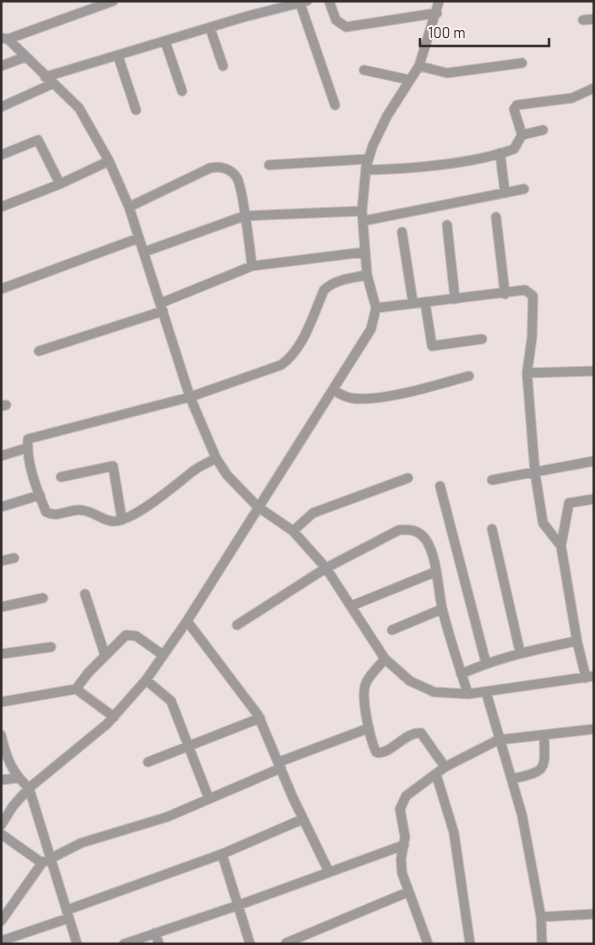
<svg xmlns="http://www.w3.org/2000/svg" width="595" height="945" viewBox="0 0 595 945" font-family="Barlow,sans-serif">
<rect width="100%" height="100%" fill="#ecdfe0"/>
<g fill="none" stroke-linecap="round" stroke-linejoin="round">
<defs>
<path id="minor" d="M329 1 336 20 346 27 437 13
M300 3 335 105
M583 20 594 19
M210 28 223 66
M1 38 8 39 79 108 109 161 129 207 190 397 216 458 227 475 258 507 293 531 326 568 385 659 410 681 434 692 468 694 594 676
M8 39 113 1
M165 41 182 91
M118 56 136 110
M1 66 25 57
M419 66 447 73 522 63
M364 70 410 80
M45 77 244 17 307 1
M1 107 52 84
M522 135 514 109 517 105 572 98 594 88
M500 153 505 193
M1 155 38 140 60 184
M269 165 368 159
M366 170C410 169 473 164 514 149L522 135 543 130
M1 207 60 184 109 161
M129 207 210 168C220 166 231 168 237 178 243 188 250 250 252 266
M496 217 505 294
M363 221 524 189
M447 225 455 299
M402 232 413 303
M144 252 244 216 362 211
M1 289 139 238
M425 302 432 346 482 339
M161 303 252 266 365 252
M376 308 525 290 533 296 532 337 527 373 535 473 543 523 561 546 577 641C537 649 499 657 461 674
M39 351 163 311
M527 373 594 371
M333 390C339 393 344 397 351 398 381 403 439 384 469 376
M1 406 6 405
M1 456 27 448
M216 458C208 463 199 466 192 472 178 483 130 525 111 521 100 519 92 510 79 510 67 510 57 518 46 512 37 490 26 463 28 439L190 397 281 365C304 349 313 315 324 290 335 279 352 278 367 275
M61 477 113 466 122 520
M492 480 594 461
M440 486 486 663
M1 507 40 495
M492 529 520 652
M293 531 313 513 408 478
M561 546 569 503 594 499
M1 561 14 558
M85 594 105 655
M351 606 435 572
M1 607 43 598
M187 621 258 715 293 798 329 872
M237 625 326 568 399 530C410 529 419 530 426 540 437 556 438 589 442 608 449 637 459 666 468 694
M392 630 442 609
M577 641 586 678
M1 654 51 647
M385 659C379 666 370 674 366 683 360 696 370 739 376 752 389 757 405 731 421 733L445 767 406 796 400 809 405 837 401 859 402 873 428 944
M146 680 171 701 209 799
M486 692 522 815 541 917 542 944
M1 702 76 689
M114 717 76 689 88 673 126 635 136 636 163 655
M1 735C6 757 12 773 29 788L77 944
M148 762 260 718
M279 762 369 728
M445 767 498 740 594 729
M436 774 454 833 470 944
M512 779C548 771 545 770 544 735
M1 780 17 778
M1 825 13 806 29 788 107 724 146 680 187 621 371 329 376 308 367 275 362 211 366 167 373 145 387 116 419 66 439 1
M1 834 42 863
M222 854 303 819
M67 910 222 854 250 944
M541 917 594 914
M1 921 42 863 81 843 167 817 281 768
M155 933 159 944
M1 941 69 918
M286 943 408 892
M124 944 239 905 404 845"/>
</defs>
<use href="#minor" stroke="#c7bcbd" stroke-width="11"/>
<use href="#minor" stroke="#9f9a9a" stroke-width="9"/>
</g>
<rect width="595" height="945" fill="none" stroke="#332e2f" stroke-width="5"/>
<path d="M420 38v8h129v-8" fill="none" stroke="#332e2f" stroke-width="2.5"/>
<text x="428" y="38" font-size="15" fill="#332e2f" stroke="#f9eced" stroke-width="4" paint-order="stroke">100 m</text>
</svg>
